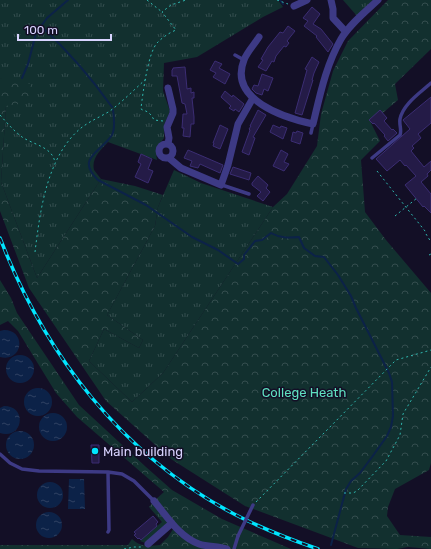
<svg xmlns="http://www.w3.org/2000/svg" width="431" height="549" viewBox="0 0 431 549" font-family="Rubik,sans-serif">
<defs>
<pattern id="grass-tufts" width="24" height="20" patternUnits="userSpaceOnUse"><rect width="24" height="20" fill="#12302f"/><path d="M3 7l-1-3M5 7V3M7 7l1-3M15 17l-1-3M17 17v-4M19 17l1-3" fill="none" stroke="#344d4e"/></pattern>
<pattern id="forest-crowns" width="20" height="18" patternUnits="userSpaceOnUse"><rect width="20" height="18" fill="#12302f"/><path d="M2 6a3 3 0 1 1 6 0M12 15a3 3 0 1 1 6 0" fill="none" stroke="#344d4e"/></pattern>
<pattern id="water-ripples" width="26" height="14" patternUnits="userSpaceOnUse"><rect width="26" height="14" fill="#0c2248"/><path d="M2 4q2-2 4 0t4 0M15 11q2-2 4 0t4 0" fill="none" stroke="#2f4163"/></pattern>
</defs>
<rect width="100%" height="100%" fill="#130f26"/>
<path fill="url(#grass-tufts)" d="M0 0H278L283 7 263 17 197 57 164 63 163 91 170 111 164 125V138C158 146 155 151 157 160L108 142C101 150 91 158 94 170L101 179 37 278 1 182 6 106 2 79 0 78Z
M343 0H373L357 16Z
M174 170 201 183 273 207 163 373 132 402 89 361 104 329 139 348 143 340 107 315 155 226 158 207Z
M154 501 172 523 148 544 140 541 162 522 149 507Z"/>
<path fill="url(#forest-crowns)" d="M388 0H431V49L395 84 398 100 371 123 380 141 361 160 365 212 386 240 431 293V463L429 470 395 489 388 507 387 516 400 535 431 537V549L408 547 397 549 358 548 245 506 171 459 106 401 29 288 0 211V78L30 84 32 102 6 106 1 182 37 278 101 179 135 186 163 195 158 207 155 226 107 315 143 340 139 348 104 329 89 361 132 402 163 373 273 207 287 194 317 146 321 114 333 71 348 41Z
M0 280 11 298 17 313 79 405 146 467 172 490 222 519 291 549H0V545H128L132 539C140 547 149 546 160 545L168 537 175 526 154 501 164 492 77 417 56 393 18 331 8 321 0 325Z"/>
<path fill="url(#water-ripples)" d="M4 330C27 330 23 363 0 357V331Z
M6 369a14 14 0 1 1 28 0a14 14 0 1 1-28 0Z
M24 402a14 14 0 1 1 28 0a14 14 0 1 1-28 0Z
M4 406C28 406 23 440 0 433V408Z
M39 427a14 14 0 1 1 28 0a14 14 0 1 1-28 0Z
M6 445a14 14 0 1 1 28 0a14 14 0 1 1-28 0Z
M69 479H84L85 509H68Z
M37 495a13 13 0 1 1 26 0a13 13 0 1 1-26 0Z
M36 525a13 13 0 1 1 26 0a13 13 0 1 1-26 0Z"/>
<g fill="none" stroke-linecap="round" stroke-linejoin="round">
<path stroke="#0c2248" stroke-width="2" d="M280 0 283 4
M41 26C66 49 92 79 112 107
M22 78 28 64 36 33 47 18 68 0
M113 110C114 117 115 129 112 135 101 152 75 158 98 180L146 205 192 237 218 250 238 264 244 259V255L255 241 262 240 271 233C280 238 288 238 299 237L304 248 315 256 324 257 338 275 351 296 356 308 389 373 392 382 393 416 391 427 387 436 372 457 360 473 351 481 346 489 331 545"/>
</g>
<path fill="#241b47" stroke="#3b2d73" d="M312 7 320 14 313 24 321 29 333 44 328 52 316 37 317 36 304 26 308 21 303 18Z
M288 26 295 31 287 41 289 43 286 47 284 46 276 56 274 62 272 61 266 71 258 67 263 60 261 59 268 47 280 32 283 33Z
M312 57 319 62 314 73 312 80H313L302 115 295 113 307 70 305 69Z
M215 61 222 64 219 68 230 74 225 84 213 77 216 73 210 70Z
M185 67 187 89 191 88V93L194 92V98H192L194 117V124H191L190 137 183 136 184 128H182L183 114H187L185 104 182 103 177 76H172V70L173 69V68Z
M262 74 273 78 268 91 264 89 262 95 256 93 252 89 254 85 258 86Z
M225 91 232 97 233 95 244 104 239 112 235 109 234 111 229 108 231 106 221 97Z
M431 97V123L418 134 421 138 412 146 414 148 411 151 424 167 431 161V170L427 174 428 176 421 182 431 194V213L424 206 423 207 405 185 416 176 406 165 405 166 400 160 387 171 376 159 410 129 403 120Z
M258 110 266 115 253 137 255 138 249 155 242 152 250 130 249 129 251 126H250Z
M380 110 387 118 384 121 392 130 393 129 397 133 388 141 384 136 385 135 374 123 373 124 369 120Z
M220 125 228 129 220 149 213 146 214 143H213Z
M273 125 280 128 281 126 287 128 283 139 270 132Z
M297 131 303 133 300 144 291 141 293 132 296 133Z
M188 150 223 165 220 173 200 164 198 168 190 166 192 161 184 158Z
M281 150 288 154 284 162 289 164 284 171 273 166Z
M141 154 152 159 148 169 153 171 148 183 135 177 141 164 138 162Z
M233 167 251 173 249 180 230 174Z
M258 176 268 185 266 188 270 192 263 201 257 196 261 192 252 185V183Z
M91 445H99V463H92Z
M153 516 158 522 156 524 157 526 141 540 139 538 138 539 134 535 136 534 134 532Z"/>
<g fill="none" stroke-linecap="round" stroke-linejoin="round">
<path stroke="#2fb8b0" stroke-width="1" stroke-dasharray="2 3" stroke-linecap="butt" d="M147 0 162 12
M277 0 288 4
M0 115C7 123 14 131 22 137 34 145 53 147 55 163
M163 121 154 120C151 114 148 111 142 110L141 108C143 93 148 51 158 42 163 37 169 33 176 30L162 12 171 5 186 0
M377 171 425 231 426 234 431 242
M395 216 417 198
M35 252C40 211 47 156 81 128 90 121 100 117 110 111 123 101 135 89 147 78
M429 255 431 254
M344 493H353L357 491 386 461 400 435 403 414 431 367
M256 502 396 360 431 350
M124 549 134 547H142"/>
<path stroke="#3d3a85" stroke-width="3.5" d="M235 55 244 60
M311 133 313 124
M372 158 400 135C402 130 399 125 400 119 403 104 420 93 431 83
M222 185 249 194
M0 454 10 463 22 469 39 471 108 472 122 474 134 481 154 501
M108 532 109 530 108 472
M234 549 238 536"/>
<path stroke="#3d3a85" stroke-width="7" d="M331 0 333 9V18L346 32
M294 6 307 0
M259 37C254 45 247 52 244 60 228 100 285 118 313 124 320 95 326 65 341 39 350 24 365 12 378 0
M168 88 173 109V113L167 127 169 138 168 144
M159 151a7 7 0 1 1 14 0a7 7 0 1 1-14 0Z
M169 158 181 168 221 185 228 165 238 124 253 98
M154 501C167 516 179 537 199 544 208 547 218 546 227 549
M148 544 172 523"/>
<defs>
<path id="rail" d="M0 238C45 355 122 455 234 514 261 528 289 539 318 549"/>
</defs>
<use href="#rail" stroke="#00e5ff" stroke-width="3.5"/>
<use href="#rail" stroke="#130f26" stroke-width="2" stroke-dasharray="6" stroke-linecap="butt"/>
<path stroke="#3d3a85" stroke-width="3.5" d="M238 536 253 505"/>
</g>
<circle fill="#00e5ff" stroke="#130f26" stroke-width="1.5" cx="95" cy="451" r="4"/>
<g text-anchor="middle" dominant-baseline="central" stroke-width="3" stroke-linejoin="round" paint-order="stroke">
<g font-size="13" fill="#5fe0c0" stroke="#130f26">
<text x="304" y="392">College Heath</text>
</g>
<g font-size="13" fill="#d9d4ff" stroke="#130f26" text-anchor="start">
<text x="103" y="451">Main building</text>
</g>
</g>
<path d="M18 34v6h93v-6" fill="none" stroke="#d9d4ff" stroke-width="2"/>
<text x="24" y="34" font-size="12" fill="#d9d4ff" stroke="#130f26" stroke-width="3" paint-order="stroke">100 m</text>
</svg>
